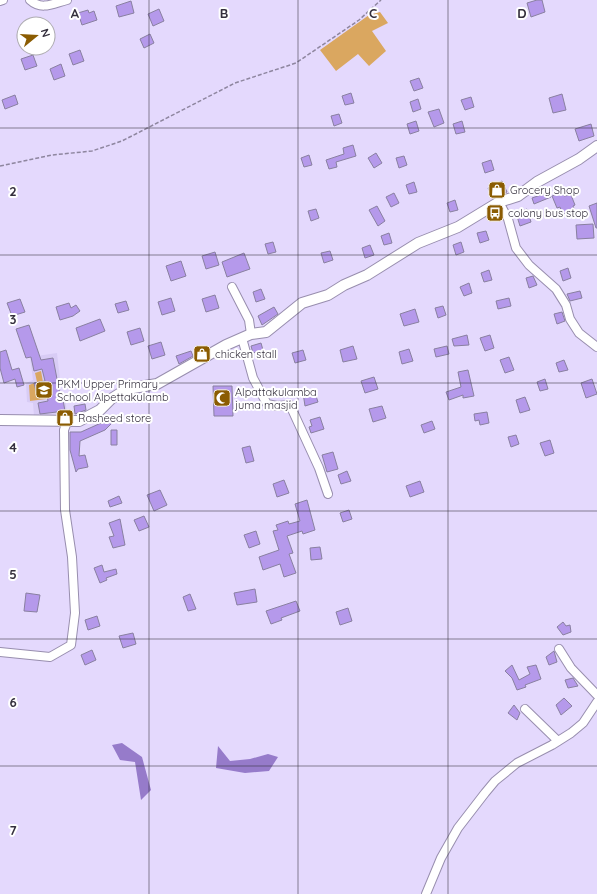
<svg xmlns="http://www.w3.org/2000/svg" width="597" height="894" viewBox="0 0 597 894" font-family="Quicksand,sans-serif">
<rect width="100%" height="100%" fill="#e4d9fd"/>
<path fill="#d8ccf5" d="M57 353 62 397H65L67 413 34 416 33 403 27 402 26 383 33 380 30 357Z"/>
<path fill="#daa760" d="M380 12 388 23 372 31 386 51 369 66 358 54 336 71 320 50 369 15Z
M41 371 46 399 30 401 29 385 37 382 35 373Z"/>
<path fill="#967bca" d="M122 743 142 757 151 790 141 800 135 762 120 760 112 745Z
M218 746 230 761 250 759 268 754 278 757 269 771 245 773 216 768Z"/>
<path fill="#b599eb" stroke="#8980a0" d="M537 0H542L545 12 531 17 527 3Z
M131 1 134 13 119 17 116 6Z
M159 9 164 21 153 26 148 14Z
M88 10 89 13 94 11 97 20 82 25 78 13Z
M150 34 154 43 144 48 140 39Z
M80 50 84 61 73 65 69 54Z
M33 55 37 66 25 70 21 59Z
M61 64 65 76 54 80 50 69Z
M419 78 423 88 414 91 410 81Z
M351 93 354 103 345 105 342 96Z
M562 94 566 110 553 113 549 98Z
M15 95 18 104 5 109 2 100Z
M471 97 474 107 465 110 461 100Z
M418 99 421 109 413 112 410 102Z
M439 109 444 123 434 127 428 112Z
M339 114 342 123 334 126 331 116Z
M416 121 419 131 410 134 407 124Z
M462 121 465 132 456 134 453 124Z
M591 124 594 136 579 141 575 129Z
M353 145 356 156 336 162 337 167 329 169 326 160 344 154 343 148Z
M376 153 382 163 374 168 368 158Z
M309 155 312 165 304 167 301 158Z
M404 156 407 165 399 168 396 158Z
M491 160 494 170 485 173 482 163Z
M502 181 507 192 493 198 488 188Z
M414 182 417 192 409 194 406 185Z
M549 192 551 197 534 204 532 198Z
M562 192 564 196 571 195 575 205 573 206 575 211 562 214 560 207 557 208 552 196Z
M394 193 399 203 391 207 386 197Z
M455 200 458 210 450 212 447 203Z
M597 203V228H596L589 206Z
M377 206 385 221 378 226 369 210Z
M316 209 319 218 311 221 308 211Z
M527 209 531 222 520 226 516 213Z
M593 224 594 238 577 239 576 225Z
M486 231 489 240 480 243 477 233Z
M389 233 392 243 384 245 381 236Z
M273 242 276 252 268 254 265 244Z
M461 242 464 252 456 255 453 245Z
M370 245 374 255 365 258 362 248Z
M330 251 333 260 324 263 321 253Z
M215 252 219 265 206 269 202 256Z
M244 253 250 269 227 277 222 262Z
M181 261 186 276 171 281 166 266Z
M568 268 571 278 563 281 560 271Z
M489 270 492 280 484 282 481 273Z
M533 276 537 285 529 288 526 278Z
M469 283 472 293 464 296 460 287Z
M261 289 265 299 256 302 253 292Z
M580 291 582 298 570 301 567 294Z
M215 295 219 308 206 312 202 299Z
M171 298 175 311 162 315 158 302Z
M509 298 511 306 498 309 496 301Z
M20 299 25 312 12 316 7 303Z
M126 301 129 310 118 313 115 304Z
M69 303 71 308 76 305 80 311 73 316 60 320 56 307Z
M443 306 446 315 438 318 435 308Z
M274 307 278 314 262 325 258 316Z
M415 309 419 322 404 326 400 314Z
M562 312 565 321 557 324 554 314Z
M100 319 105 331 80 341 76 328Z
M29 325 41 360 53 358 61 400H63L65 411 40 414 38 403 48 401 46 389 36 391 34 383 45 381 42 369 34 371 31 357 26 358 16 329Z
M140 328 144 341 131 345 127 332Z
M467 335 469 345 454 346 452 339Z
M490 335 494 348 485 351 480 338Z
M161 342 165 355 152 359 148 346Z
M261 343 263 350 253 353 251 346Z
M353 346 357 359 343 362 340 350Z
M447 346 449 354 436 357 434 349Z
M409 349 413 361 402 364 399 352Z
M6 350 12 370 19 368 24 385 17 387 15 379 4 383 0 368V352Z
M303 350 306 360 295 363 292 353Z
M191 351 193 356 179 364 176 356Z
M509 357 514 370 505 373 500 360Z
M564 360 568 370 559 372 556 363Z
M468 370 474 396 463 398V395L449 400 446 392 461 387 458 372Z
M374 377 378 389 365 393 361 381Z
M545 379 548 389 540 391 537 382Z
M592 379 597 394 586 398 581 383Z
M213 386H232L233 416H214Z
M314 390 318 402 305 406 303 393Z
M525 397 530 410 520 413 516 400Z
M85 404 86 410 75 414 74 406Z
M382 406 386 418 373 422 369 409Z
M487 412 489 423 480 425 479 420 475 421 474 414Z
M121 414 105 430 80 441 79 456 85 455 88 467 78 469 76 472 70 450V432H81Z
M320 417 324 429 311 433 309 427 312 426 310 420Z
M432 421 435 429 424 433 421 425Z
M111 430H117V445H111Z
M516 435 519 444 511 447 508 437Z
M550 440 554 453 545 456 540 443Z
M250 446 254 461 246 463 242 448Z
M333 452 338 469 327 472 322 455Z
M347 471 351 481 341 484 338 475Z
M284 480 289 493 277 497 273 484Z
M420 481 424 492 410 497 406 486Z
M160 490 167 505 154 511 147 495Z
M119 496 122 503 110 507 108 501Z
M307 500 315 530 303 534 302 531 287 536 293 553 289 554 296 573 284 577 280 564 263 570 259 557 279 550 273 531 278 530 276 525 288 521 289 524 300 521 295 504Z
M349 510 352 519 343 522 340 513Z
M144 516 149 527 139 531 134 520Z
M120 519 125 545 113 548 109 537 114 536 109 523Z
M256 531 260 544 249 548 244 535Z
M320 547 322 559 311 560 310 548Z
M102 565 104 572 116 569 117 574 106 578 107 580 100 583 94 568Z
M255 589 257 602 237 605 234 593Z
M26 593 40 595 37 612 24 611Z
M190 594 196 609 188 611 183 597Z
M296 601 300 611 281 618 282 620 271 624 266 611Z
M348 608 352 621 340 625 336 612Z
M97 616 100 626 88 630 85 620Z
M563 622 566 626 570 625 571 632 563 635 557 627Z
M133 633 136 644 123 648 119 636Z
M92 650 96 660 85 665 81 655Z
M554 651 557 662 549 665 546 657Z
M512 665 519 680 530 674 527 667 536 665 541 679 525 685 526 687 517 690 512 678 505 671Z
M573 678 578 686 568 688 565 680Z
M564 698 572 706 561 715 556 705Z
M514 705 520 713 517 720 508 713Z"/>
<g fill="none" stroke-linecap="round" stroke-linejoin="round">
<defs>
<path id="minor" d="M30 0C42 11 54 3 67 0
M0 1 3 0
M499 202 508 219 516 248 529 265 556 289 566 305 570 319 579 333 597 347
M232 287 249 320 251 334
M242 338 253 378 267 404 277 406 290 405 319 468 328 494
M559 649 571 668 597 695
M0 652 50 657 71 645 75 613 72 557 65 510 64 430 67 422
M525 709 558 741
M426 894 441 858 458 828 485 793 495 781 517 763 552 745 571 733 583 723 597 702"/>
<path id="tertiary" d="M0 420 79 421 100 410 111 399 127 389 157 384 226 345 251 334 266 332 302 303 328 295 344 285 367 275 418 243 458 227 499 202 518 196 537 182 579 159 597 146"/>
</defs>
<use href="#minor" stroke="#988eae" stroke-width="10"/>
<use href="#tertiary" stroke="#988eae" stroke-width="12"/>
<path stroke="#8e869f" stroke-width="1.5" stroke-dasharray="4 2" stroke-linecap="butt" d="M0 166 52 155 92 151 122 141 235 83 296 63 359 20 381 0"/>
<use href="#minor" stroke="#fff" stroke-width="8"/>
<use href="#tertiary" stroke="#fff" stroke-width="10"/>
</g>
<path fill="none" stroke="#342f3d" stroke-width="1" stroke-opacity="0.55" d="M149 0V894M298 0V894M448 0V894M0 128H597M0 255H597M0 383H597M0 511H597M0 639H597M0 766H597"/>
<defs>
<symbol id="shop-square" viewBox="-11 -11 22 22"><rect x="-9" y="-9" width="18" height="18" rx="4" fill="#8b5c02" stroke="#fff"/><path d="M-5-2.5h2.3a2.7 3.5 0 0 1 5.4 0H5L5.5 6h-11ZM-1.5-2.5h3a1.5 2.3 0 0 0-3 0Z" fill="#fff"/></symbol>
<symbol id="bus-square" viewBox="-11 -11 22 22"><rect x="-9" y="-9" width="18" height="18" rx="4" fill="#8b5c02" stroke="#fff"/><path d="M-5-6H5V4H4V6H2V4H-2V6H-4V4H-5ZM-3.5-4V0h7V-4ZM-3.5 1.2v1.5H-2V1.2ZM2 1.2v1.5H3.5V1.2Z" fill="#fff"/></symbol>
<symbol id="school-square" viewBox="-11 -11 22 22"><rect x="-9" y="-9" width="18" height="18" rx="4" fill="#8b5c02" stroke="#fff"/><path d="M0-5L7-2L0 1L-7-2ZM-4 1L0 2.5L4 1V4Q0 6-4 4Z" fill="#fff"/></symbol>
<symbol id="mosque-square" viewBox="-11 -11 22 22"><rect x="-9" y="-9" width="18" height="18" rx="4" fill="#8b5c02" stroke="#fff"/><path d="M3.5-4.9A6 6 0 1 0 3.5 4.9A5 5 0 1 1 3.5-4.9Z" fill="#fff"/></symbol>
</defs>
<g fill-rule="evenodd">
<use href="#shop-square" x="487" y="180" width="20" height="20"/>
<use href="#bus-square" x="485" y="203" width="20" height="20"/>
<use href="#shop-square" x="192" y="344" width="20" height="20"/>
<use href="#school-square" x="34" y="380" width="20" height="20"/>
<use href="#mosque-square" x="212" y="388" width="20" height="20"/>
<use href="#shop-square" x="55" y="408" width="20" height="20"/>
</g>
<g text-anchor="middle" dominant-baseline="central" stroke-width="4" stroke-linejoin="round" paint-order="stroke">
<g font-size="11" fill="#342f3d" stroke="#fff" text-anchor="start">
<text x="510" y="190">Grocery Shop</text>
<text x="508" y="213">colony bus stop</text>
<text x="215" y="354">chicken stall</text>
<text x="57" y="384">PKM Upper Primary<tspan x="57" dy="13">School Alpettakulamb</tspan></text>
<text x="235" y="392">Alpattakulamba<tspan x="235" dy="13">juma masjid</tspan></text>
<text x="78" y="418">Rasheed store</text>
</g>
</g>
<g font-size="13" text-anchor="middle" font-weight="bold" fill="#342f3d" stroke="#fff" stroke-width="4" stroke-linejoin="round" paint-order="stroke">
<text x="75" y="18">A</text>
<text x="224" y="18">B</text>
<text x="373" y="18">C</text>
<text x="522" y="18">D</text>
<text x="13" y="196">2</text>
<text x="13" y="324">3</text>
<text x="13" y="452">4</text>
<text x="13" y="579">5</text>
<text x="13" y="707">6</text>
<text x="13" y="835">7</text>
</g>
<g transform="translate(36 36) rotate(72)"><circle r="19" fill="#ffffff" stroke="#aeacb1"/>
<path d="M0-3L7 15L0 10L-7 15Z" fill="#8b5c02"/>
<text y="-6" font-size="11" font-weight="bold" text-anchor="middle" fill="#342f3d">N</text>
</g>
</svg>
